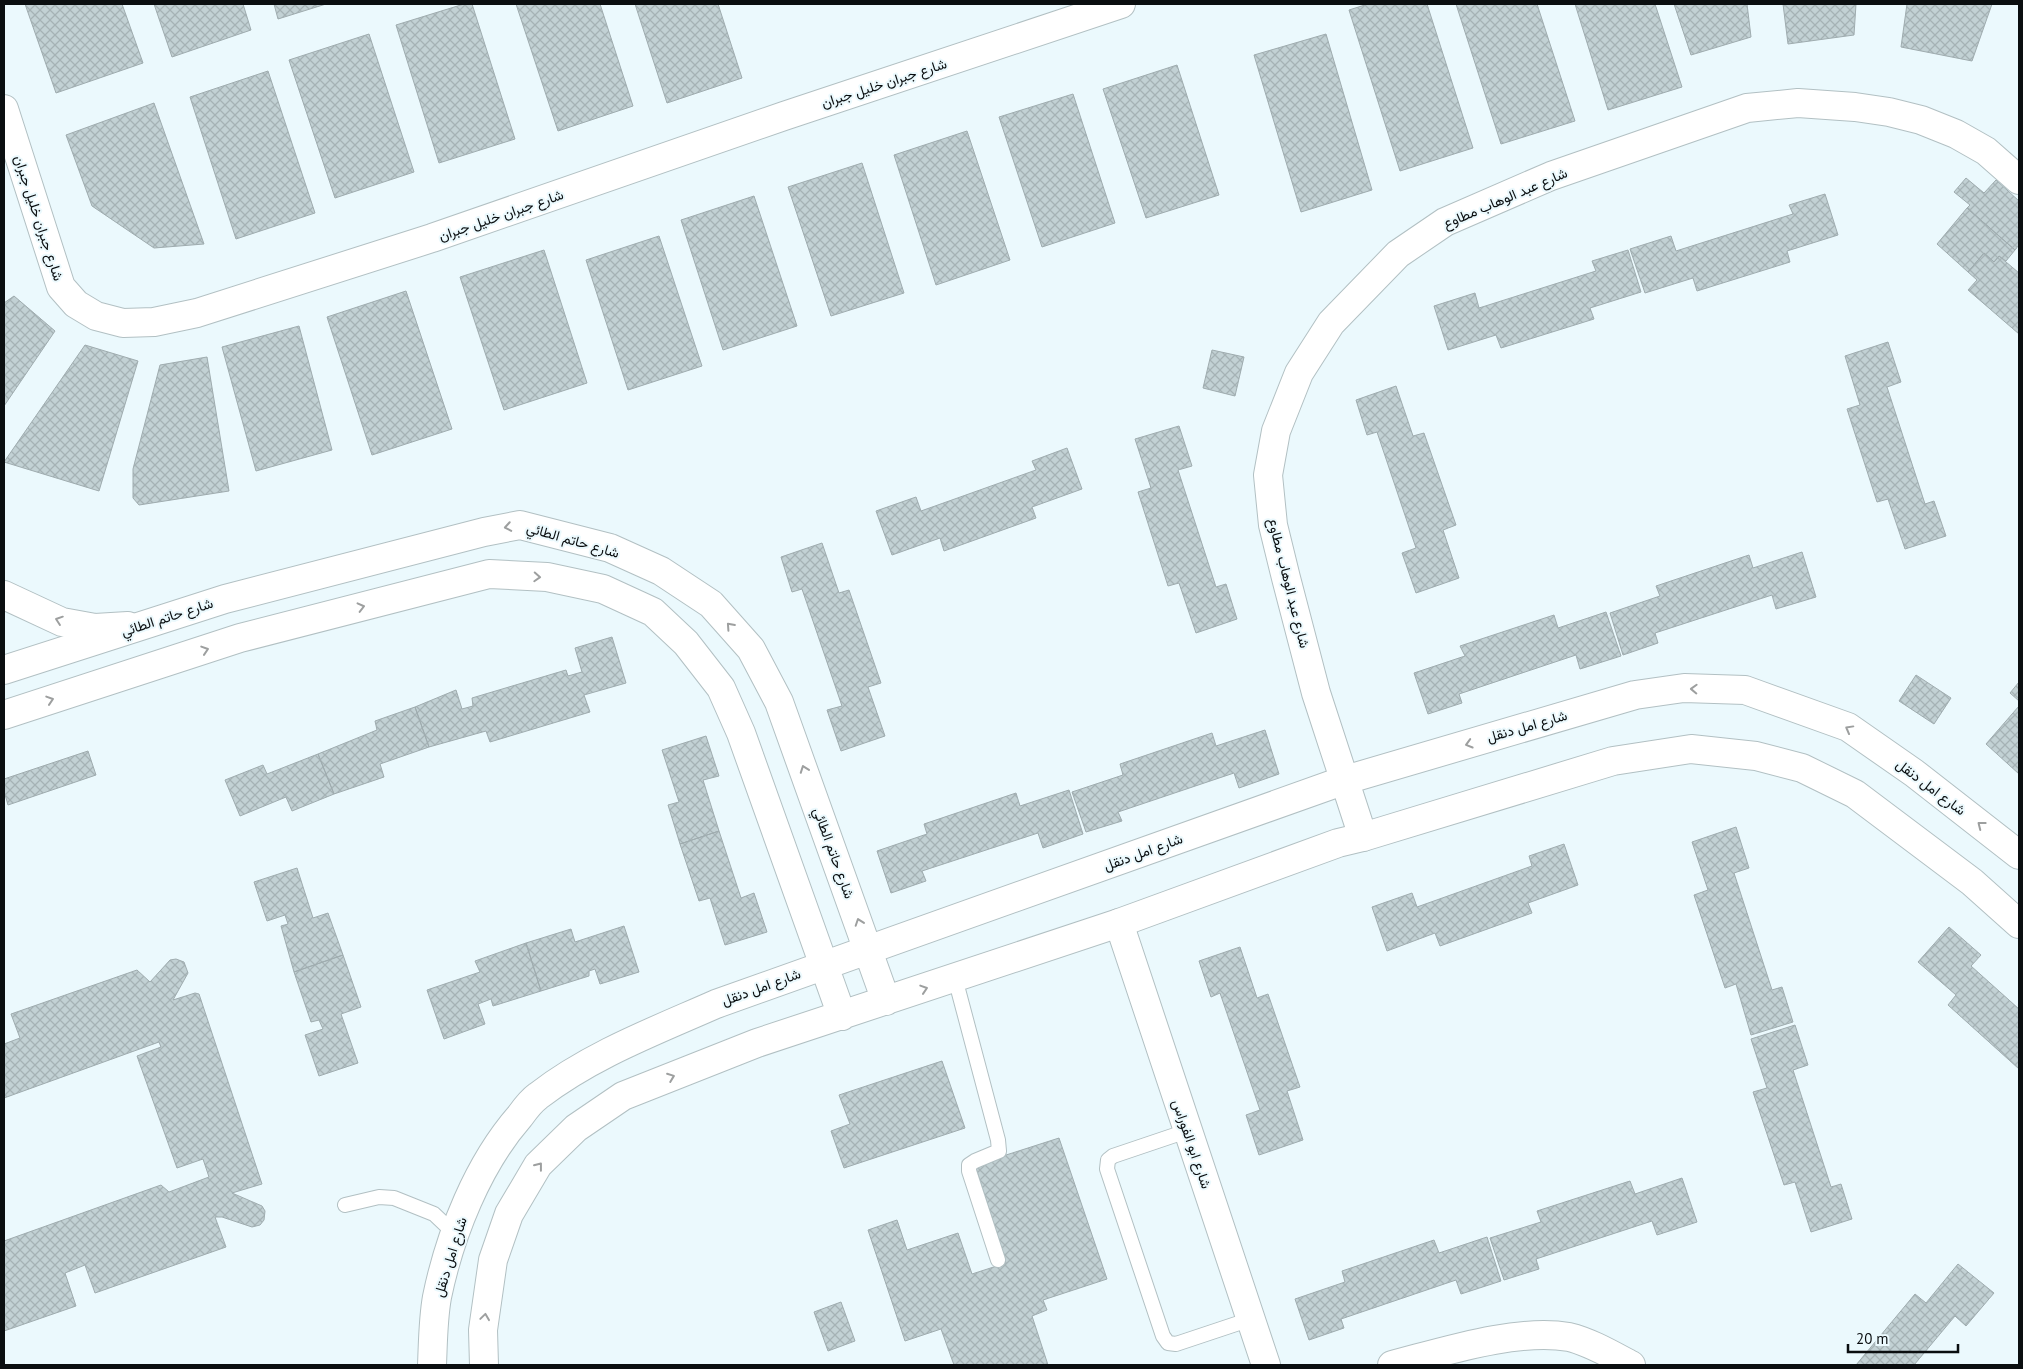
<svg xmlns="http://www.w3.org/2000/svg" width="2023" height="1369" viewBox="0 0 2023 1369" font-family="'PT Sans',Vazirmatn,sans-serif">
<defs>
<pattern id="building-cross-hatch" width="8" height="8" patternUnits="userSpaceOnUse" patternTransform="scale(1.25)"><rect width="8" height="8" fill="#c2d1d4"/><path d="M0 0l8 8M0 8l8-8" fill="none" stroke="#a5b2b5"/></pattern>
</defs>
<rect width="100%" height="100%" fill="#ebf9fd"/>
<path fill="url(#building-cross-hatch)" stroke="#9facaf" d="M25 4H122L143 63 56 93Z
M154 4H243L251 30 172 57Z
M274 4H326L278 19Z
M464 4H472L515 139 439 163 396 25Z
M516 4H600L633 106 558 131Z
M635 4H718L742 78 667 103Z
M1368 4H1427L1473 148 1400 171 1349 10Z
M1456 4H1537L1575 121 1501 144Z
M1575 4H1655L1682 87 1608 110Z
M1674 4H1747L1751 37 1691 55Z
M1783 4H1856L1854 35 1788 44Z
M1907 4H1992L1972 61 1901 47Z
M369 34 414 172 335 198 289 60Z
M1326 34 1372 190 1301 212 1254 55Z
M1177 65 1219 195 1146 218 1103 89Z
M268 71 315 213 236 239 190 97Z
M1073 94 1115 223 1042 247 999 117Z
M154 103 204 244 154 248 92 206 66 135Z
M967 131 1010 260 936 285 894 155Z
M862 163 904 293 831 316 788 187Z
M1966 178 1984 193 1996 180 2019 201V245L2015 250 1967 208 1970 205 1954 192Z
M1825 194 1838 235 1787 251 1790 262 1697 291 1693 278 1645 293 1630 249 1671 236 1676 251 1793 214 1789 205Z
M754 196 797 326 723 350 681 220Z
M1967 208 2015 250 2006 261 1999 256 1994 262 1984 253 1968 272 1937 244Z
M659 236 702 366 628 390 586 260Z
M544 250 587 383 504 410 460 277Z
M1628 250 1641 292 1590 308 1594 319 1501 348 1496 335 1448 350 1434 306 1475 293 1479 308 1596 271 1592 261Z
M1984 253 1994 262 1999 256 2019 273V334L1968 290 1977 280 1968 272Z
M406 291 452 429 372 455 327 317Z
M14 296 55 331 4 406V303Z
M299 326 332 450 256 471 222 347Z
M1888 342 1901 382 1887 387 1925 504 1934 501 1946 536 1905 549 1888 499 1877 502 1847 409 1860 405 1845 356Z
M85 345 138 361 99 491 4 462Z
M1212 350 1244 357 1235 396 1203 388Z
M207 357 229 491 139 505 133 498V469L160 365Z
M1396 386 1413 436 1424 433 1456 525 1443 530 1459 578 1416 593 1402 553 1416 548 1377 432 1367 435 1356 400Z
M1179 426 1192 466 1178 470 1216 587 1226 584 1237 619 1196 633 1179 583 1168 586 1138 492 1151 488 1135 439Z
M1067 448 1082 489 1032 507 1036 518 944 551 940 538 892 555 876 511 916 497 921 511 1036 470 1032 461Z
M822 543 839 593 849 590 881 683 868 687 885 736 841 751 827 710 842 706 802 589 792 592 781 557Z
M1802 552 1816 597 1776 609 1772 595 1655 633 1658 643 1623 655 1610 613 1660 596 1656 586 1749 555 1753 568Z
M1606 612 1621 656 1580 669 1576 655 1459 694 1462 703 1428 714 1414 673 1465 656 1460 646 1554 615 1558 628Z
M612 637 626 683 584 695 590 712 490 742 486 731 429 747 415 707 456 690 462 709 473 706 472 698 566 670 568 676 582 672 575 648Z
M1916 675 1951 698 1934 724 1899 701Z
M2019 682V701L2010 693Z
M2019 706V774L1986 744Z
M415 707 429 747 380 764 384 777 334 794 318 754 377 730 375 721Z
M1265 730 1279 774 1239 788 1234 773 1118 812 1122 821 1086 832 1072 792 1123 775 1120 764 1212 733 1216 746Z
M706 736 719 776 703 780 719 831 680 844 668 805 679 802 662 750Z
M88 751 96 775 8 805 4 791V779Z
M318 754 334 794 292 811 286 797 240 816 225 780 263 765 267 774Z
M1069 790 1083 834 1043 848 1038 833 922 871 926 881 891 893 877 851 927 834 924 824 1016 793 1020 806Z
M1736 827 1749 868 1734 873 1772 990 1782 987 1793 1022 1751 1035 1736 984 1725 988 1694 895 1708 890 1692 842Z
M719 831 741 898 754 893 767 932 725 945 710 898 699 901 680 844Z
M1564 844 1578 885 1528 903 1532 913 1440 946 1435 933 1387 951 1372 907 1412 893 1417 907 1532 866 1529 856Z
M297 868 313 918 328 913 343 955 294 972 281 926 288 924 285 915 267 921 254 882Z
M624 926 639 972 600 984 595 969 589 971V976L541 991 526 943 571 929 575 942Z
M1949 927 1981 955 1971 966 2019 1009V1069L1948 1005 1956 995 1918 962Z
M526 943 541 991 493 1006 491 999 478 1004 485 1024 444 1039 427 990 480 972 475 961Z
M1240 947 1257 998 1268 994 1300 1087 1287 1091 1303 1140 1259 1155 1246 1115 1260 1110 1220 993 1211 997 1199 961Z
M343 955 361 1007 341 1014 358 1063 319 1076 305 1035 323 1029 319 1020 311 1022 294 972Z
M176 959 184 962 188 973 173 1000 195 993 199 994 262 1184 232 1193 262 1206 265 1211 264 1220 260 1225 252 1227 222 1217H215L226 1247 95 1293 85 1265 65 1273 76 1306 4 1331V1241L161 1185 169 1192 209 1177 203 1159 177 1168 137 1056 161 1047 159 1042 4 1098V1044L20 1038 11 1014 137 970 150 982 170 960Z
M1795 1025 1808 1065 1793 1070 1831 1187 1841 1184 1852 1219 1811 1232 1795 1182 1784 1185 1753 1092 1767 1088 1751 1039Z
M942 1061 965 1128 844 1168 831 1131 850 1124 839 1095Z
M1059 1138 1107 1279 1043 1300 1047 1310 1032 1316 1048 1365H954L941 1329 905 1341 868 1230 897 1220 907 1250 958 1233 972 1274 1006 1263 975 1165Z
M1682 1178 1697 1222 1657 1235 1652 1221 1536 1259 1539 1269 1504 1280 1490 1238 1541 1222 1537 1211 1630 1181 1635 1194Z
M1487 1237 1501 1281 1461 1294 1456 1280 1341 1319 1344 1328 1309 1340 1295 1299 1345 1282 1342 1271 1434 1240 1439 1253Z
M1958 1264 1994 1293 1966 1326 1955 1316 1914 1365H1856L1915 1294 1926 1303Z
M841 1302 855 1341 828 1351 814 1312Z"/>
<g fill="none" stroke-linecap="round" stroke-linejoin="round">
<defs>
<path id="lane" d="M955 978 998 1140 999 1151 975 1161 969 1165V1171L998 1260
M1187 1131 1113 1156 1108 1160 1107 1169 1163 1336 1168 1343 1176 1344 1251 1319
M345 1205 379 1197 394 1198 434 1214 455 1234"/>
<path id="street" d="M4 109 61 287 76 304 96 316 123 323 154 322 197 313 432 238 784 116 1121 4
M4 595 62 622 95 628 128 626
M1363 837 1316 693 1286 578 1273 525 1268 475 1276 431 1299 373 1331 323 1398 254 1445 222 1551 176 1747 108 1798 103 1855 107 1889 112 1921 120 1956 134 1986 151 2019 180
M1119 923 1266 1365
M1392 1365C1443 1352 1516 1328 1569 1337 1590 1342 1612 1355 1631 1365"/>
<path id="secondary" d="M4 670 225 599 484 532 520 525 610 548 661 571 711 604 751 649 779 702 886 1001
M4 715 240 638 489 574 547 577 603 589 653 612 686 643 721 688 741 733 842 1016
M432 1365C433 1343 433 1319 437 1297 450 1234 478 1164 520 1116 525 1109 531 1101 538 1096 591 1055 655 1031 716 1004L1345 780 1635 695 1684 688 1745 690 1848 727 1914 773 2019 855
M484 1365 483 1330 493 1260 509 1214 538 1165 576 1128 623 1096 757 1043 1119 923 1338 843 1363 837 1613 761 1691 749 1756 756 1802 768 1855 794 1972 882 2019 924"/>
</defs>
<use href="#lane" stroke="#b2c0c3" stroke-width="16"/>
<use href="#street" stroke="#b2c0c3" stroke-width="30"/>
<use href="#secondary" stroke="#b2c0c3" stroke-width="30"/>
<use href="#lane" stroke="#fff" stroke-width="14"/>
<use href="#street" stroke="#fff" stroke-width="28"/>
<use href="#secondary" stroke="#fff" stroke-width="28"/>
</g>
<defs><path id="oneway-chevron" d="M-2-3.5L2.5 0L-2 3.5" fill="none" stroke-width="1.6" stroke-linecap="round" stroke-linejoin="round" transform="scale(1.25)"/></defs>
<g stroke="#9d9f9f">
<use href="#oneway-chevron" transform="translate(508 527) rotate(170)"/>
<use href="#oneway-chevron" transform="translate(537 577) rotate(3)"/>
<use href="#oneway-chevron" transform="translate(361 607) rotate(-14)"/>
<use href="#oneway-chevron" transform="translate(59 620) rotate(-161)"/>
<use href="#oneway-chevron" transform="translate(730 626) rotate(-132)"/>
<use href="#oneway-chevron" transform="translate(205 650) rotate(-18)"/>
<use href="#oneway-chevron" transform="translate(1694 689) rotate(-178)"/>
<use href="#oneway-chevron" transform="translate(50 700) rotate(-18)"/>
<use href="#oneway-chevron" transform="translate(1849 729) rotate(-151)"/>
<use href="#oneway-chevron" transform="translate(1469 744) rotate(164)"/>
<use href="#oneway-chevron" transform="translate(804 769) rotate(-110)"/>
<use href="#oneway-chevron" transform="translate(1981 825) rotate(-142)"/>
<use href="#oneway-chevron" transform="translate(859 922) rotate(-109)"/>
<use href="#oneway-chevron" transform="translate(924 989) rotate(-18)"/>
<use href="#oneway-chevron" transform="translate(671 1077) rotate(-21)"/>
<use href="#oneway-chevron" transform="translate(539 1166) rotate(-52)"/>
<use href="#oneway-chevron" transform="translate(485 1317) rotate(-82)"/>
</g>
<g text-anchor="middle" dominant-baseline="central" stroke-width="4" stroke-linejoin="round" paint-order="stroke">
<g font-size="14" fill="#0a0e10" stroke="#ebf9fd">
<text transform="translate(884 83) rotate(-18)">شارع جبران خليل جبران</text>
<text transform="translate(1505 198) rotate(-23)">شارع عبد الوهاب مطاوع</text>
<text transform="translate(501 215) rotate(-19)">شارع جبران خليل جبران</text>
<text transform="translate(39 218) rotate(72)">شارع جبران خليل جبران</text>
<text transform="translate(573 540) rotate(16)">شارع حاتم الطائي</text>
<text transform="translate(1289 583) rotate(76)">شارع عبد الوهاب مطاوع</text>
<text transform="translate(167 617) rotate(-18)">شارع حاتم الطائي</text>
<text transform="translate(1527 726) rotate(-16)">شارع امل دنقل</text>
<text transform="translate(1931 787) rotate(37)">شارع امل دنقل</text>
<text transform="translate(1143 852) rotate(-20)">شارع امل دنقل</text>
<text transform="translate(834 853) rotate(70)">شارع حاتم الطائي</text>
<text transform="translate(761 987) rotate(-20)">شارع امل دنقل</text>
<text transform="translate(1192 1144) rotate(71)">شارع ابو الفوراس</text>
<text transform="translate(450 1257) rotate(-73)">شارع امل دنقل</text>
</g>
</g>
<rect width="2023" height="1369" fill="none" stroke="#0a0e10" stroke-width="10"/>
<path d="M1848 1344v8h110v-8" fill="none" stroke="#0a0e10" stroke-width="2.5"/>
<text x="1856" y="1344" font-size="15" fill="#0a0e10" stroke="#ebf9fd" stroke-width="4" paint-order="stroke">20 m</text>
</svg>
